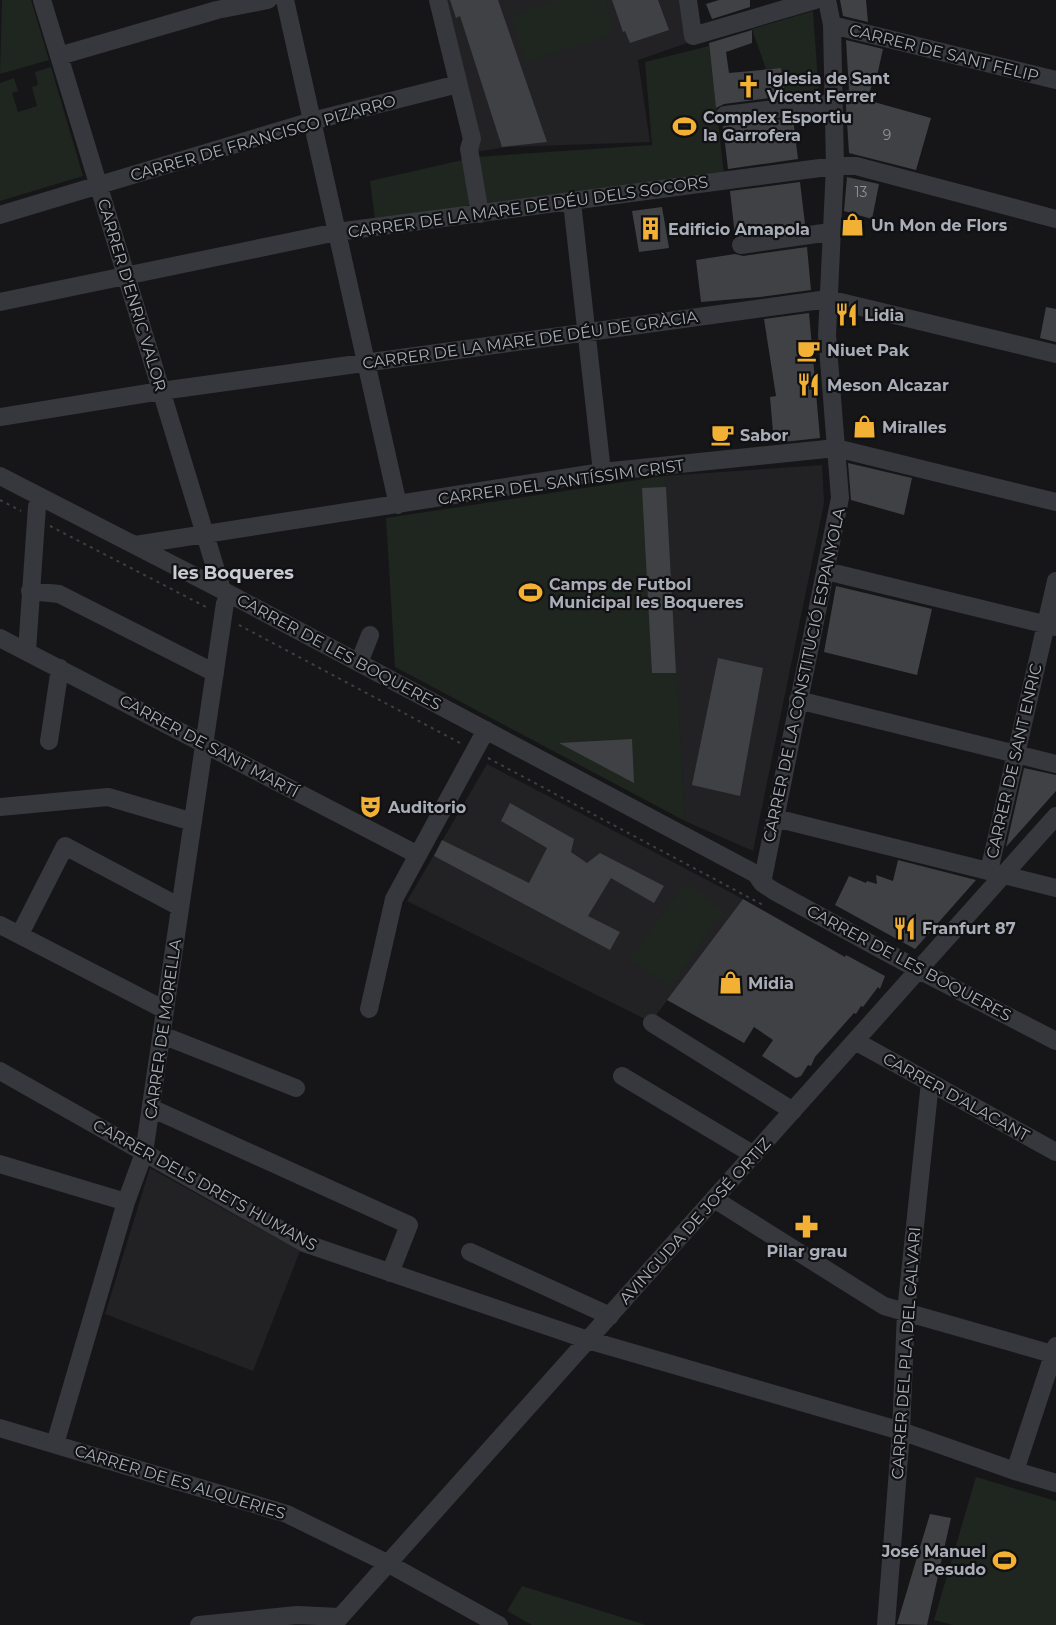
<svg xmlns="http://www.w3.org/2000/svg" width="1056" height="1625" viewBox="0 0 1056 1625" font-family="Montserrat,sans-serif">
<rect width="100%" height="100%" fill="#161618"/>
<path fill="#222225" d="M432 0H680L687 43 638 60 650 142 507 147 468 153Z
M822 465 824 503 753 851 685 821 664 476Z
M487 764 743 899 651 1022 407 901Z
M150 1168 300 1251 253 1371 105 1314Z"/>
<path fill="#1e261f" d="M2 0H31L49 60 0 74Z
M557 0H605L614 34 526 62 511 16Z
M813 11 819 95 786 100 781 68 766 69 752 29Z
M709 46 724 174 478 204 375 219 370 181 476 157 652 145 645 62Z
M51 67 83 176 0 201V83L14 78 18 91 12 93 18 112 37 106 32 87 38 85 35 72Z
M664 476 666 487 685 821 395 667 386 518Z
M686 883 724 911 669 987 630 959Z
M976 1477 1056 1501V1625H953L934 1620Z
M522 1586 646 1625H532L507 1611Z"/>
<path fill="#404145" d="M450 0H498L547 142 502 147 460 16 456 18Z
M612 0H658L669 30 630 43 625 31 623 32Z
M719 0H750V7L712 19 706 4Z
M840 0H866L868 22 843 16Z
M752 30V43L726 52 729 73 781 68 785 96 724 104 716 108 709 43Z
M846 40 883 49 877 76H875L867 100 931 118 916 170 849 153 845 91 849 90Z
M793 118 798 159 728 169 723 126Z
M847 177 879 184 872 219 844 211Z
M800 182 805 224 735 236 730 191Z
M662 207 669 248 639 252 632 211Z
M807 247 811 290 760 297 701 302 696 260 735 254 743 256Z
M1046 307 1056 309V342L1040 338Z
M809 313 820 438 774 443 770 397 776 396 764 319Z
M848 463 912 478 904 515 851 500Z
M666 487 676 673H652L642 488Z
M836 586 932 609 917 675 824 652Z
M718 658 763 668 740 796 692 785Z
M632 739 634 783 559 743Z
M1024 768 1056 775V791L1006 847Z
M510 803 574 839 571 852 587 863 600 853 664 886 654 903 611 878 588 916 620 932 610 950 434 856 442 840 529 883 547 848 501 821Z
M898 860 976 880 915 949 835 905 849 876 866 883 867 881 877 884 876 875 893 881Z
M743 899 845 957 846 955 885 976 880 989 878 987 863 1007 861 1006 856 1014 854 1013 815 1057 811 1066 808 1065 801 1076 796 1078 762 1056 773 1040 754 1027 744 1043 667 1000Z
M930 1514 951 1518 927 1625 897 1624Z"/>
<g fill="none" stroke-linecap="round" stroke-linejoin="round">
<path stroke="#3d3f44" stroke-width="2" stroke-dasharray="3 4.5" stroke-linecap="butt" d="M0 500 21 511
M50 526 208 608
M239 625 462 744
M488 758 763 905"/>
<path stroke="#37383d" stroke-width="18" d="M42 0 222 590
M285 0 398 505
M438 0 472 139 469 149 480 214
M688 0 693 36 815 0
M832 25 1056 80
M59 56 217 10 268 0
M725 115 834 102
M572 202 602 472
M0 215 312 121 458 84
M741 245 830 232
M0 302 337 232 835 166H856L1056 219
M0 417 161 391 828 299 1056 354
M0 476 222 590 756 874 762 883 774 891 919 970 1056 1041
M135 545 602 472 836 448 1056 502
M826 571 1056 627
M30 591 59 594 215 673
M0 638 418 855
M27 651 37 506
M359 663 370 635
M798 700 1056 764
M49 741 60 668
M0 807 108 797 193 822
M775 818 1056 888
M989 871 1056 581
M762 883 840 498 827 335 835 166 832 25 827 0
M0 925 165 1010
M20 934 65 846 180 907
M369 1009 394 899 486 730
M652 1023 793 1111
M162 1035 296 1088
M855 1041 1056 1152
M0 1071 304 1243 588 1340 901 1431 1015 1471 1056 1483
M622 1076 754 1155
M151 1108 409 1225 390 1273
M0 1164 126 1202
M714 1199 884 1306 1056 1355
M470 1252 610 1316
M0 1428 287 1514 387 1563 499 1625
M55 1444 126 1202 144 1153 225 603
M1015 1471 1056 1346
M199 1625 297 1615 340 1617
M333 1625 1056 816
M886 1625 901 1431 906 1312 930 1082"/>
</g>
<defs>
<symbol id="church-bare" viewBox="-9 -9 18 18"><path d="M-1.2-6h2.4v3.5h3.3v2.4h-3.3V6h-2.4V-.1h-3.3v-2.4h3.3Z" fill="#f2b134" stroke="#111113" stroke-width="2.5" paint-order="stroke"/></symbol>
<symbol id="stadium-bare" viewBox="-9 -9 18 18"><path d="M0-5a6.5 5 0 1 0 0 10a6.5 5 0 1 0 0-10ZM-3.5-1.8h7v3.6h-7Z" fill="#f2b134" stroke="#111113" stroke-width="2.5" paint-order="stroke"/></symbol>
<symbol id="shop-bare" viewBox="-9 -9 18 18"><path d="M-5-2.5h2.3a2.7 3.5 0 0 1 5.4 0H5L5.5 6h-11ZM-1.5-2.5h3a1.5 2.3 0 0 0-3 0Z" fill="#f2b134" stroke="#111113" stroke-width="2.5" paint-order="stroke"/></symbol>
<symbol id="building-bare" viewBox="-9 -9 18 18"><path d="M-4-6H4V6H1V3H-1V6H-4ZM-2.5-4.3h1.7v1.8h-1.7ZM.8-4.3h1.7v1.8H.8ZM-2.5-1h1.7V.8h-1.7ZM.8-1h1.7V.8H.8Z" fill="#f2b134" stroke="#111113" stroke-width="2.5" paint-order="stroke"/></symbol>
<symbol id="restaurant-bare" viewBox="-9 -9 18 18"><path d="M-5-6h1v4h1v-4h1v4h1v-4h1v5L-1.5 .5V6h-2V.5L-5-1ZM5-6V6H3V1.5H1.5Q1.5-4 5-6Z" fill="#f2b134" stroke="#111113" stroke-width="2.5" paint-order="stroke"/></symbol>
<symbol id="cafe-bare" viewBox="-9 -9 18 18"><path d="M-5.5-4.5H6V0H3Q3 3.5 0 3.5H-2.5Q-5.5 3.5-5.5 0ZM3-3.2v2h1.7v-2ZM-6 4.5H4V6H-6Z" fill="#f2b134" stroke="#111113" stroke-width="2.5" paint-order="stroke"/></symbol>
<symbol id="theatre-bare" viewBox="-9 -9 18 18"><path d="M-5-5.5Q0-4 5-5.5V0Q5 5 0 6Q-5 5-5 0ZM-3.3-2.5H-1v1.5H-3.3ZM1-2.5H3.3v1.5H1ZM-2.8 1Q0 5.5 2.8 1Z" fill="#f2b134" stroke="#111113" stroke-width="2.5" paint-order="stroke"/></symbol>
<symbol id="pharmacy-bare" viewBox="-9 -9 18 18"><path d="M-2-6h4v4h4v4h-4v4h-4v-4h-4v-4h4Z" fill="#f2b134" stroke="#111113" stroke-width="2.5" paint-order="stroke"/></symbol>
</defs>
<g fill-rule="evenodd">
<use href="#church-bare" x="732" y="70" width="33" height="33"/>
<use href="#stadium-bare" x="668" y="110" width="33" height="33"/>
<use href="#shop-bare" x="836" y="208" width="33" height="33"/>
<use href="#building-bare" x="634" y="212" width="33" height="33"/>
<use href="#restaurant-bare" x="830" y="298" width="33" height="33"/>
<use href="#cafe-bare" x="792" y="334" width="33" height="33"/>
<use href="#restaurant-bare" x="792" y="368" width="33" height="33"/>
<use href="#shop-bare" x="848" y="410" width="33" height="33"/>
<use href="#cafe-bare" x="706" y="418" width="33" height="33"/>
<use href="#stadium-bare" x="514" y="576" width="33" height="33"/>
<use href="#theatre-bare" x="354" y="790" width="33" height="33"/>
<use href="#restaurant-bare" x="888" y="912" width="33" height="33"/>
<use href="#shop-bare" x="714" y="966" width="33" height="33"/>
<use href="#pharmacy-bare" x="790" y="1210" width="33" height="33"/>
<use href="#stadium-bare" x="988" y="1544" width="33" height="33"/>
</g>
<g text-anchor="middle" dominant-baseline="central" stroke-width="4.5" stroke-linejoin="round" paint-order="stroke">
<g font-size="14" fill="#8e929b">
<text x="887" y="135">9</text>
<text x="861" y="192">13</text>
</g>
<g font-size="16" fill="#a8adb8" stroke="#111113">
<text transform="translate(944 53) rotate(14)">CARRER DE SANT FELIP</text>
<text transform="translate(263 138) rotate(-16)">CARRER DE FRANCISCO PIZARRO</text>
<text transform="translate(528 207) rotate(-8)">CARRER DE LA MARE DE DÉU DELS SOCORS</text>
<text transform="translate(132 295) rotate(73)">CARRER D'ENRIC VALOR</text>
<text transform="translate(530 340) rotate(-8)">CARRER DE LA MARE DE DÉU DE GRÀCIA</text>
<text transform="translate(561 482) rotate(-8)">CARRER DEL SANTÍSSIM CRIST</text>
<text transform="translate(339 652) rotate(28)">CARRER DE LES BOQUERES</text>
<text transform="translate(804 675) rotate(-78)">CARRER DE LA CONSTITUCIÓ ESPANYOLA</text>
<text transform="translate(209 746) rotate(28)">CARRER DE SANT MARTÍ</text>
<text transform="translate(1014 761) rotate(-77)">CARRER DE SANT ENRIC</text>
<text transform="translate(909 963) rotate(28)">CARRER DE LES BOQUERES</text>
<text transform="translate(163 1029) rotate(-82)">CARRER DE MORELLA</text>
<text transform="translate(956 1097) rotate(29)">CARRER D'ALACANT</text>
<text transform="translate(205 1185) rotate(29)">CARRER DELS DRETS HUMANS</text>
<text transform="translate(695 1221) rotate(-48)">AVINGUDA DE JOSÉ ORTIZ</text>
<text transform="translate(906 1353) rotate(-86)">CARRER DEL PLA DEL CALVARI</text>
<text transform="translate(180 1482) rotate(17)">CARRER DE ES ALQUERIES</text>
</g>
<g font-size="16" font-weight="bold" fill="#a8adb8" stroke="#111113" text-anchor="start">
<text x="767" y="78">Iglesia de Sant<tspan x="767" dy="18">Vicent Ferrer</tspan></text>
<text x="703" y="117">Complex Esportiu<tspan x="703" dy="18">la Garrofera</tspan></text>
<text x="871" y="225">Un Mon de Flors</text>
<text x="668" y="229">Edificio Amapola</text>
<text x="864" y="315">Lidia</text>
<text x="827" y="350">Niuet Pak</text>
<text x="827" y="385">Meson Alcazar</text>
<text x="882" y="427">Miralles</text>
<text x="740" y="435">Sabor</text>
<text x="549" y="584">Camps de Futbol<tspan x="549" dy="18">Municipal les Boqueres</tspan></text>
<text x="388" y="807">Auditorio</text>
<text x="922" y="928">Franfurt 87</text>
<text x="748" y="983">Midia</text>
<text x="807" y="1251" text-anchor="middle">Pilar grau</text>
<text x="986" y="1551" text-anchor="end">José Manuel<tspan x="986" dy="18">Pesudo</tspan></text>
</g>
<g font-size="18" font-weight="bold" fill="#c9ccd4" stroke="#111113">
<text x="233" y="573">les Boqueres</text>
</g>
</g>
</svg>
